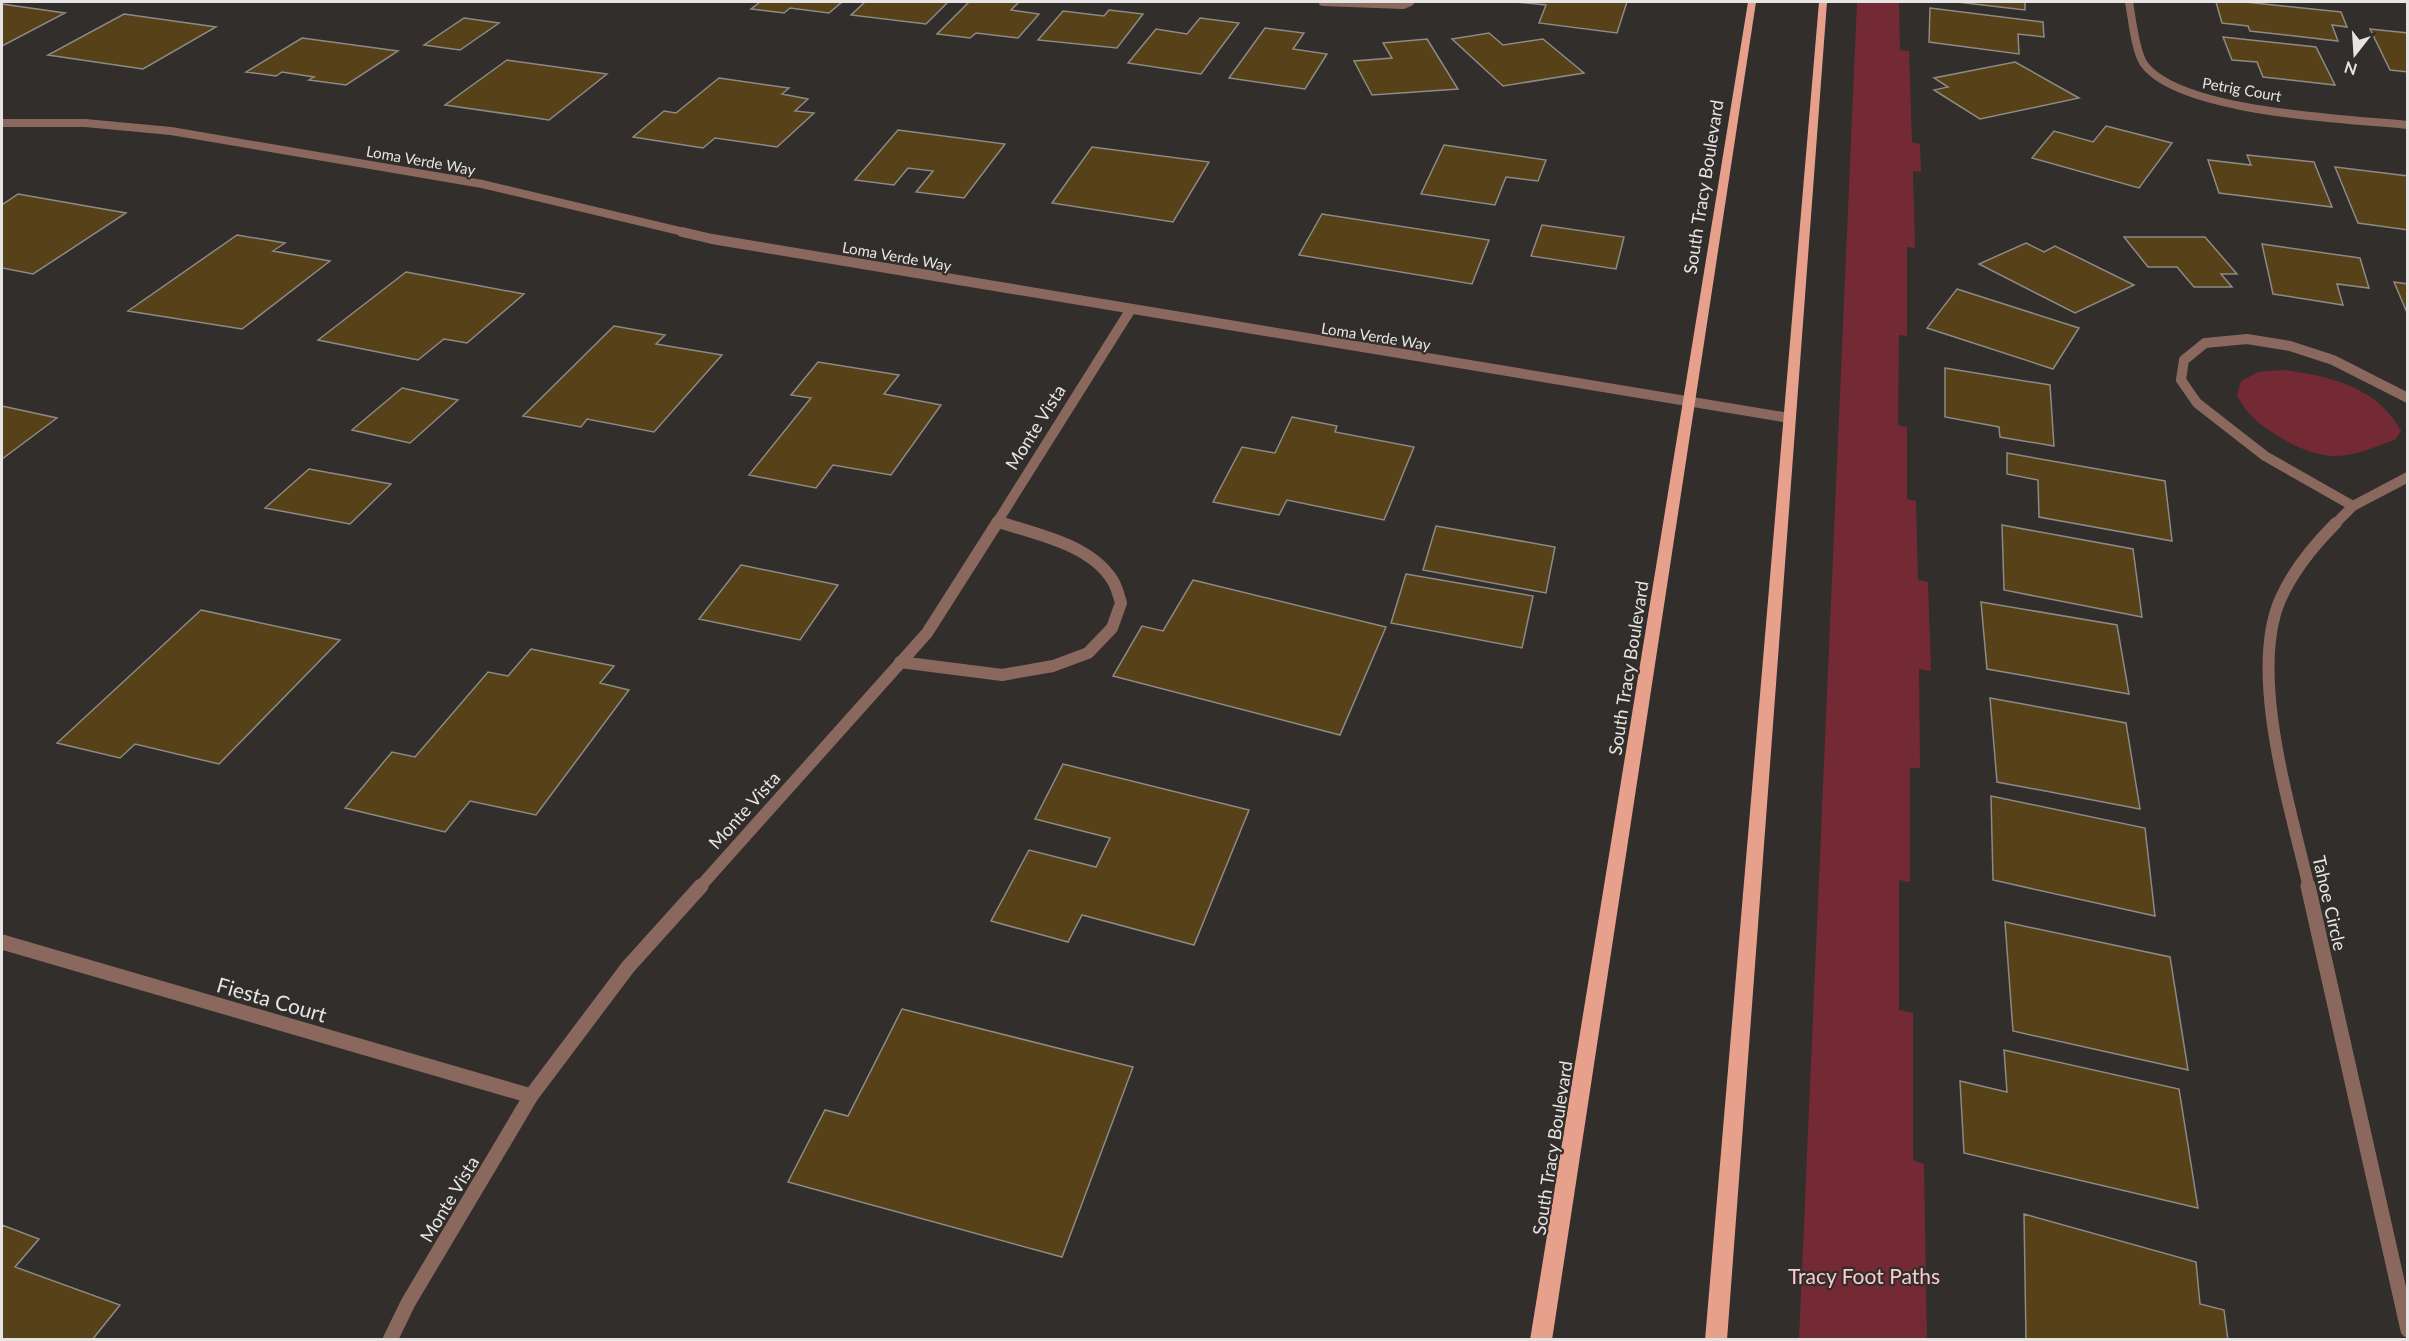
<svg xmlns="http://www.w3.org/2000/svg" width="2409" height="1341" viewBox="0 0 2409 1341" font-family="Lato,sans-serif">
<rect width="100%" height="100%" fill="#312e2b"/>
<path fill="#732a35" d="M1857 2H1899L1900 50 1909 51 1912 142 1920 144 1921 172 1913 171 1915 248 1907 247V336L1899 335 1898 425 1907 427V499L1916 501 1918 580 1928 582 1931 671 1919 669 1920 768H1910V882L1899 880V1010L1913 1013V1160L1924 1164 1927 1339H1799Z
M2282 370C2326 374 2380 388 2401 431L2396 439C2345 460 2324 465 2275 434 2257 422 2247 415 2237 395L2241 381 2258 372Z"/>
<path fill="#574119" stroke="#8d8a86" stroke-width="1.5" d="M760 2H842L829 13 790 8 784 13 751 9Z
M865 2H948L926 24 851 15Z
M969 2H1019L1011 10 1039 14 1018 38 976 33 970 38 937 34Z
M1515 2H1627L1617 33 1539 23 1546 5Z
M1957 2H2025V10Z
M2216 2H2245L2341 12 2347 27 2332 25 2338 41 2250 31 2248 26 2222 23Z
M2 4 65 13 2 46Z
M1930 8 2043 22 2044 37 2018 34 2019 54 1929 42Z
M1109 10 1143 14 1117 48 1038 40 1063 11 1104 16Z
M124 14 216 27 143 69 48 55Z
M464 18 499 23 460 50 424 45Z
M1200 18 1239 23 1201 74 1128 63 1156 29 1187 34Z
M1265 28 1304 33 1293 49 1327 54 1305 89 1229 78Z
M2370 29 2408 33V72L2390 70Z
M1489 33 1503 45 1543 39 1584 73 1503 86 1452 39Z
M2223 37 2316 47 2335 85 2263 77 2257 62 2232 60Z
M302 38 398 51 346 85 309 80 314 77 282 72 276 76 246 72Z
M1427 39 1458 89 1372 95 1354 61 1392 58 1383 43Z
M507 60 607 74 549 120 445 105Z
M2015 62 2079 98 1980 119 1934 90 1948 87 1934 78Z
M719 78 789 88 782 94 808 99 795 111 814 113 777 147 715 138 703 148 633 137 664 111 676 113Z
M2106 126 2172 143 2139 188 2032 158 2054 131 2093 142Z
M898 130 1005 144 964 198 916 192 933 171 908 168 894 185 855 180Z
M1444 145 1546 160 1538 181 1506 177 1495 205 1421 194Z
M1092 147 1209 162 1173 222 1052 203Z
M2247 155 2314 162 2332 207 2219 193 2208 160 2251 165Z
M2335 167 2408 176V230L2358 223Z
M18 194 126 213 33 274 2 268V205Z
M1322 214 1489 240 1472 284 1299 255Z
M1542 225 1624 237 1616 269 1531 256Z
M237 235 285 243 273 251 330 261 242 329 128 311Z
M2124 237H2205L2237 274H2221L2232 287H2194L2177 267H2148Z
M2026 243 2044 252 2055 246 2134 285 2075 313 1979 264Z
M2262 244 2360 258 2369 288 2337 284 2343 305 2273 294Z
M406 272 524 294 467 343 444 339 418 360 318 340Z
M2394 282 2408 284V315Z
M1957 289 2079 328 2053 369 1927 328Z
M614 326 665 335 656 344 722 355 654 432 587 419 581 427 523 416Z
M818 362 899 375 884 394 941 405 891 475 833 465 816 488 749 475 811 398 791 395Z
M1945 368 2050 385 2054 446 2000 437 1999 427 1945 417Z
M402 388 458 400 410 443 352 430Z
M2 406 57 418 2 459Z
M1292 417 1337 426 1335 432 1414 447 1384 520 1287 500 1279 515 1213 502 1242 447 1275 453Z
M2007 453 2165 481 2172 541 2039 517 2038 480 2007 474Z
M309 469 391 484 350 524 265 508Z
M2002 525 2133 549 2142 617 2004 590Z
M1436 526 1555 547 1546 593 1423 570Z
M741 565 838 585 800 640 699 619Z
M1406 574 1533 596 1522 648 1391 623Z
M1193 580 1386 627 1340 735 1113 676 1142 626 1163 631Z
M1981 602 2117 625 2129 694 1987 669Z
M201 610 340 640 219 764 135 744 120 758 57 743Z
M531 649 614 666 600 683 629 690 536 815 470 801 445 832 345 808 392 752 415 757 488 672 508 676Z
M1990 698 2126 723 2140 809 1997 782Z
M1063 764 1249 810 1194 945 1082 915 1068 942 991 921 1029 850 1096 867 1110 838 1035 819Z
M1991 796 2145 828 2155 916 1993 880Z
M2005 922 2170 957 2188 1070 2013 1031Z
M902 1009 1133 1067 1062 1257 788 1182 825 1110 848 1116Z
M2004 1050 2179 1089 2198 1208 1964 1153 1960 1081 2007 1092Z
M2024 1214 2196 1262 2200 1304 2224 1310 2228 1340H2026Z
M2 1225 39 1239 15 1267 120 1305 92 1340H2Z"/>
<g fill="none" stroke-linecap="round" stroke-linejoin="round">
<path stroke="#8b685e" stroke-width="10" d="M997 521 1006 524"/>
<path stroke="#8b685e" stroke-width="12" d="M900 662 1002 675 1053 666 1088 653 1112 628 1121 603C1119 596 1117 588 1113 581 1091 545 1039 535 1002 523"/>
<path stroke="#8b685e" stroke-width="8" d="M1323 2 1403 5 1410 2
M2129 2C2132 18 2135 51 2144 64 2180 113 2349 119 2408 125
M2 123H85L171 131 482 184 688 233"/>
<path stroke="#8b685e" stroke-width="10" d="M682 232 712 239 1789 418
M2353 506 2265 456 2197 403 2181 380 2184 360 2205 343 2247 339 2290 346 2333 360 2408 398
M996 524 1131 309
M2335 524 2353 506 2408 477"/>
<path stroke="#8b685e" stroke-width="12" d="M699 888 927 633 997 523
M2309 888C2291 809 2248 675 2280 600 2293 570 2314 545 2336 523"/>
<path stroke="#8b685e" stroke-width="15" d="M2308 886 2408 1330
M2 942 531 1096
M390 1340 408 1303 531 1096 628 967 701 886"/>
<path fill="#e7a08c" fill-rule="evenodd" d="M1748 2H1756L1552 1340H1530Z
M1819 2H1827L1727 1340H1705Z"/>
</g>
<g text-anchor="middle" dominant-baseline="central" stroke-width="4.5" stroke-linejoin="round" paint-order="stroke">
<g font-size="15" fill="#e7e5e3" stroke="#312e2b">
<text transform="translate(2242 89) rotate(10)">Petrig Court</text>
<text transform="translate(421 160) rotate(10)">Loma Verde Way</text>
<text transform="translate(897 256) rotate(10)">Loma Verde Way</text>
<text transform="translate(1376 336) rotate(9)">Loma Verde Way</text>
</g>
<g font-size="18" fill="#e7e5e3" stroke="#312e2b">
<text transform="translate(1703 187) rotate(-81)">South Tracy Boulevard</text>
<text transform="translate(1035 427) rotate(-58)">Monte Vista</text>
<text transform="translate(1628 668) rotate(-81)">South Tracy Boulevard</text>
<text transform="translate(744 810) rotate(-48)">Monte Vista</text>
<text transform="translate(2330 903) rotate(77)">Tahoe Circle</text>
<text transform="translate(1552 1148) rotate(-81)">South Tracy Boulevard</text>
<text transform="translate(449 1199) rotate(-59)">Monte Vista</text>
</g>
<g font-size="21" fill="#e7e5e3" stroke="#312e2b">
<text transform="translate(272 999) rotate(16)">Fiesta Court</text>
</g>
<g font-size="21" fill="#fbcbce" stroke="#312e2b">
<text x="1864" y="1275">Tracy Foot Paths</text>
</g>
</g>
<rect width="2409" height="1341" fill="none" stroke="#e7e5e3" stroke-width="6"/>
<g transform="translate(2355 54) rotate(197)" stroke="#312e2b" stroke-width="4.5" paint-order="stroke">
<path d="M0-4.5L10 22L0 15L-10 22Z" fill="#e7e5e3"/>
<text y="-9" font-size="16" font-weight="bold" text-anchor="middle" fill="#e7e5e3">N</text>
</g>
</svg>
